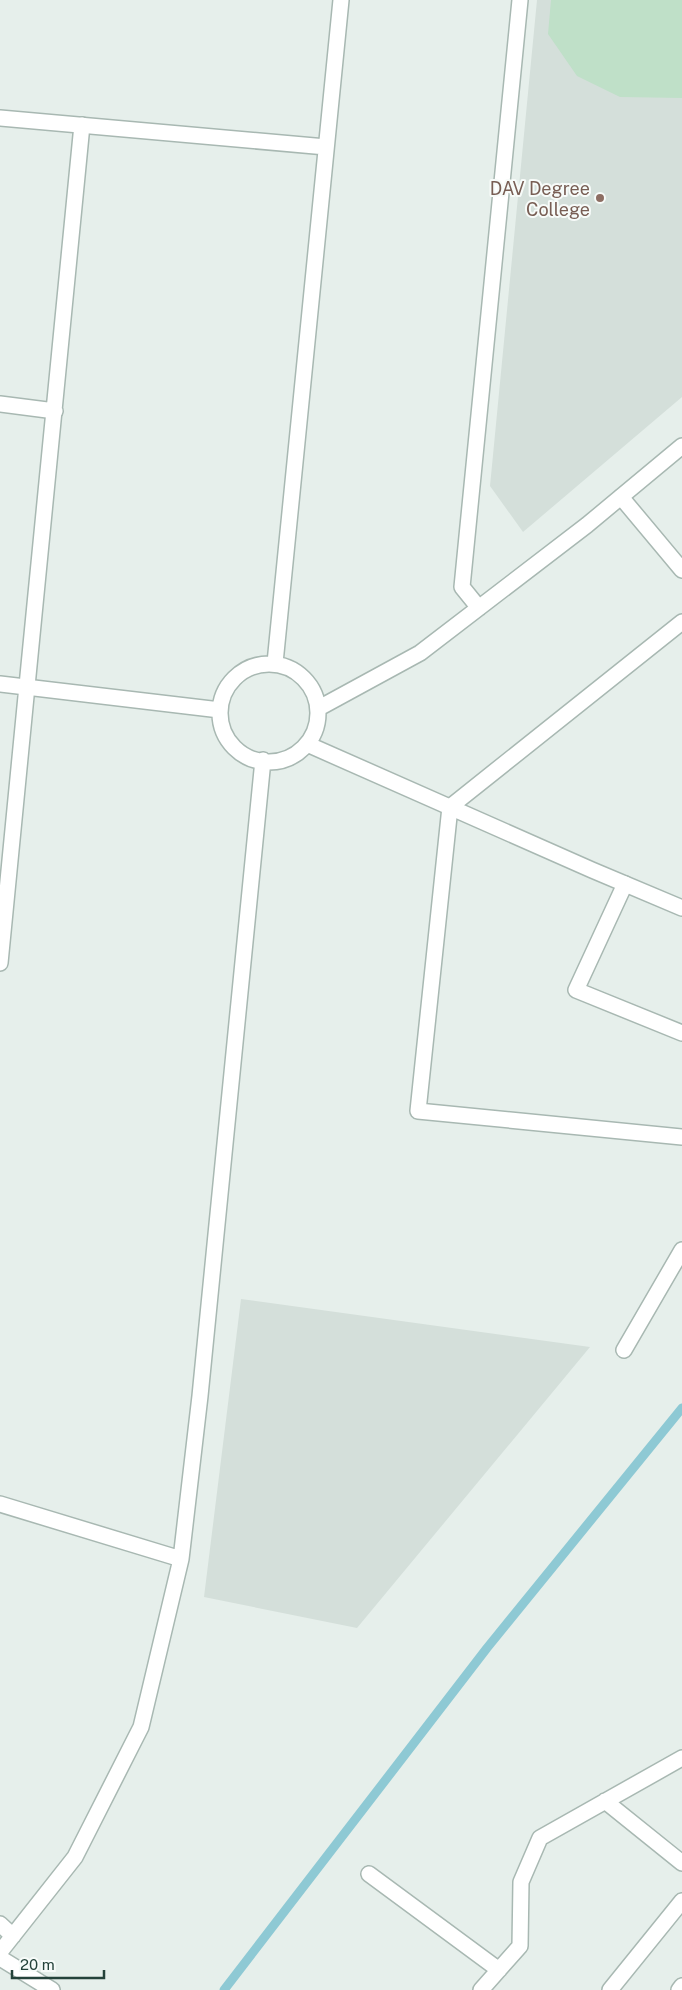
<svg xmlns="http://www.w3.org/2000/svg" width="682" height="1990" viewBox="0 0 682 1990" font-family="'Public Sans',sans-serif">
<rect width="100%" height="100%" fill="#e6efeb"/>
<path fill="#d4dfda" d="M537 0H682V397L523 532 490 486Z
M241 1299 590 1347 357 1628 204 1597Z"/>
<path fill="#bfe0c8" d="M551 0H682V98L620 97 577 76 548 34Z"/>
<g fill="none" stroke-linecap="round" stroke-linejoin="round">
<path stroke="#8ec9d4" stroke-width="9" d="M224 1990 487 1648 682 1408"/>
<defs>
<path id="service" d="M0 404 55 411
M621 497 682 570
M682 622 450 807 418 1111 682 1137
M27 686 82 125
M625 884 576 990 682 1033
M624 1350 682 1250
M605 1801 682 1863
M369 1874 499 1970
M0 1958 52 1990
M481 1990 520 1946 521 1882 540 1838 682 1758
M610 1990 682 1901
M679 1990 682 1986"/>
<path id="minor" d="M0 118 326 147
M479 608 462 587 520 0
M275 663 341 0
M220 713a49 49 0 1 1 98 0a49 49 0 1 1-98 0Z
M0 684 220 710
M319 708 420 653 587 525 682 446
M307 744 592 870 682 908
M0 963 27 686
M0 1504 181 1559
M0 1924 13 1936
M0 1952 75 1857 141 1727 181 1559 200 1396 263 760"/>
</defs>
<use href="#service" stroke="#a8b8b2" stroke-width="18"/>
<use href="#minor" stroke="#a8b8b2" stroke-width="18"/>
<use href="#service" stroke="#fff" stroke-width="15"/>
<use href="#minor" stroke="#fff" stroke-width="15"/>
</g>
<circle fill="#8d6e63" stroke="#f7fbf9" stroke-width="2" cx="600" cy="198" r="5"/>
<g text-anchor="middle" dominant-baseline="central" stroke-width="4" stroke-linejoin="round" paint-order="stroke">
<g font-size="18" fill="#785e54" stroke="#f7fbf9" text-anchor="end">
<text x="590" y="188">DAV Degree<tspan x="590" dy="21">College</tspan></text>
</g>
</g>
<path d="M12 1970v8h92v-8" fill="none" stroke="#24423a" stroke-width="2.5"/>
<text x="20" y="1970" font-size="15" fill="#24423a" stroke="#f7fbf9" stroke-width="4" paint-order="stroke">20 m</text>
</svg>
